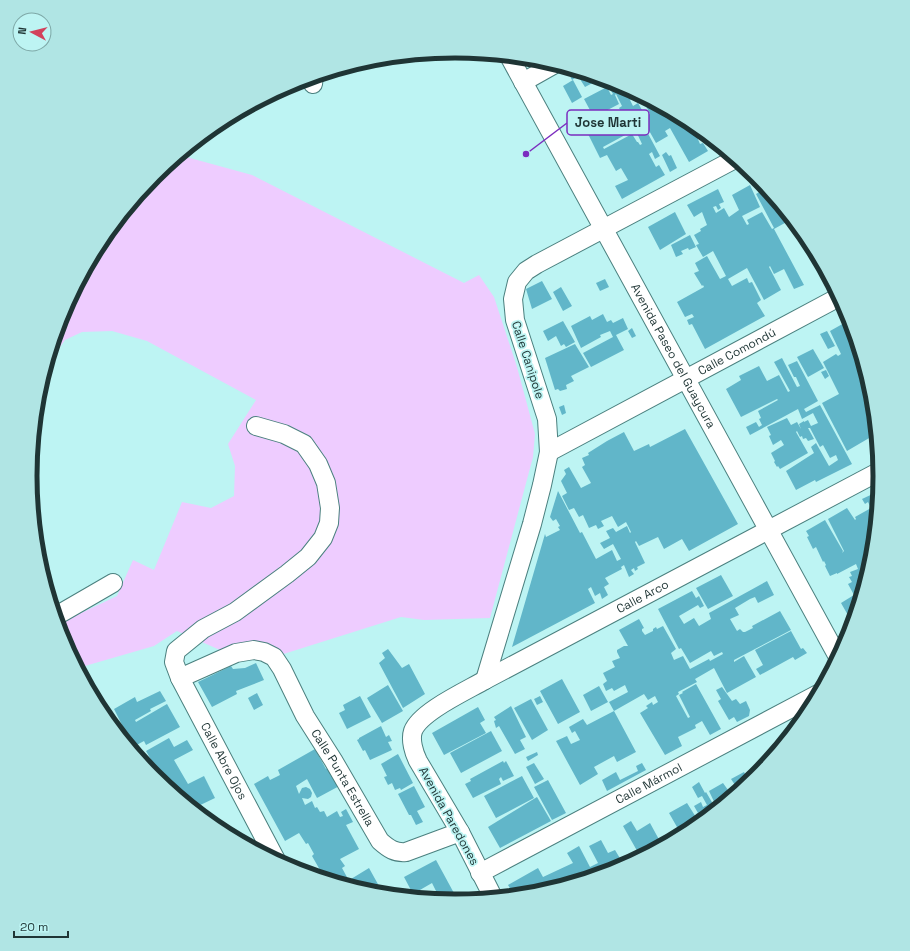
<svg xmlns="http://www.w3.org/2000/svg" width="910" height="951" viewBox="0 0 910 951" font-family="'Space Grotesk',sans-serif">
<rect width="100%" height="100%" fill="#bdf4f3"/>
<path fill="#ecf" d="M179 155 252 175 464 283 479 275 494 297 517 367 535 434 533 457 490 618 424 620 401 617 274 657 220 650 177 631 154 646 78 668 62 638 58 624 117 596 133 560 154 570 182 502 211 508 234 496 235 466 228 444 256 400 147 341 112 331 82 332 65 340 50 361 42 381 62 313 102 239 155 175Z"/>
<path fill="#61b6c9" d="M575 70 602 78 585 87 578 76 572 80 569 74Z
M604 79 618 83 639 94 630 100 633 106 638 103 642 110 637 113 660 156 655 159 652 152 649 154 656 167 659 165 665 175 622 199 615 186 628 180 621 168 616 171 607 155 600 158 584 126 596 120 597 122 614 114 621 127 624 125 627 134 603 147 604 149 632 134 637 142H638L640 145 642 144 635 129 632 131 619 108 622 106 616 94 615 95 619 104 598 115 596 112H591L584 99 607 87 611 95 613 94Z
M573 80 582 97 572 103 563 86Z
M647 98 658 104 665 117 671 114 676 122 683 118 689 121 696 134 698 133 699 135 697 137 700 144 703 143 708 151 689 162 670 128 665 131 668 136 656 143 642 118 650 114 643 100Z
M693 123V124L700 130 697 132Z
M666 152 669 156 671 155 677 168 670 172 662 155Z
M750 185 760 207 742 216 747 225 749 224 747 220 762 212 769 224 772 229 774 228 756 194 766 188 792 219 774 229 804 285 794 289 784 269 774 274 770 266 769 267 781 290 764 300 747 268 728 279 732 286 747 278 749 283 752 282 761 300 757 303 765 316 705 349 692 324 689 325 687 320 694 317 692 314 685 317 677 302 704 287 703 285 702 286 694 273 699 271 695 263 707 256 720 279 726 276 713 251 703 257 696 245 699 244 694 235 701 231 700 229 707 225 702 212 694 217 687 205 718 189 724 202 719 204 721 208 718 210 716 206 713 207 716 213 724 208 729 217 739 210 732 195Z
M675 212 686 234 660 250 648 227Z
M800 229 808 240 830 280 825 283 799 230Z
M690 235 696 247 689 250 688 248 681 251 683 254 676 257 671 245Z
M605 279 609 287 600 291 596 283Z
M542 281 552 299 532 309 526 289Z
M561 287 572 306 563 311 553 292Z
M603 314 607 322 611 320 613 323 623 318 628 329 616 335 624 350 591 367 583 353 613 337 610 331 600 335 601 337 581 348 571 326 590 316 592 320Z
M563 321 575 342 566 347 564 344 561 346 556 336 548 341 543 331Z
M846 322 855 337 872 393 876 434 847 451 822 403 839 394 823 362 836 354 838 356 841 354 830 331Z
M632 328 636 336 632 338 628 331Z
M827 331 835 346 828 349 820 334Z
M575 344 589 367 571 376 574 381 566 385 567 389 560 391 558 389 555 390 545 358Z
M813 349 824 368 808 377 797 357Z
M782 358 797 387 800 386 796 377H794L788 365 797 361 818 401 804 409 806 412 820 405 852 464 816 482 815 480 796 490 786 471 814 453 811 447 816 443 829 466 838 460 836 455 830 458 823 445 820 447 810 428H808L814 439 808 441 806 438 803 439 802 436 800 437 797 431 796 432 808 453 780 469 778 466 777 467 774 462 775 461 771 453 784 445 781 440 773 445 769 436 771 435 767 427 787 418 791 425 797 422 801 429 799 424 804 421V422L808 420 811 426 818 423 813 413 802 419 798 409 750 435 746 427 756 422 759 427 762 425 759 419 761 418 758 411 778 400 777 399 741 417 726 389 741 380 739 376 759 366 767 381 779 375 788 392 790 391 774 362Z
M826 370 829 376 825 379 821 372Z
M564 405 566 413 562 415 559 407Z
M685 429 738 524 689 551 682 539 664 549 658 537 639 546 636 541 635 542 645 563 637 567 638 569 635 571 634 568 631 570 634 574 629 577 624 565 621 567 622 569 605 578 609 584 604 587 608 595 602 599 600 593 595 596 591 587 588 589 595 603 512 647 545 534 546 537 560 530 558 527 560 526 556 519 553 521 550 517 558 491 580 533 582 532 596 559 612 550 617 561 621 559 613 544 604 549 600 543 610 538 606 531 613 528 616 532 627 526 630 533 631 532 626 522 618 527 612 516 601 521 604 526 598 529 596 525 589 528 583 515 579 517 574 508 569 510 562 496 567 493 561 481 566 474 564 470 569 467 581 488 591 483 582 467 585 465 582 458 589 455 588 453 607 441 624 432 634 451 649 444 650 447Z
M879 491 872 559 855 613 849 617 841 603 854 595 848 584 852 582 849 577 852 576 850 572 858 569 856 564 837 574V573L830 576 825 566 826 565 824 561 823 562 816 547 813 549 807 537 809 536 806 531 825 520 843 551 842 553 844 551 828 519 847 508 855 520 856 519 855 517 871 508 868 502 865 504 862 499Z
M721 575 733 596 708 609 696 588Z
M767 581 774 595 758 603 755 597 750 599 735 608 739 615 730 619 737 631 740 629 743 632H745L753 628 752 626 780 611 791 630 734 660V662L744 656 756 677 727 693 714 668 695 679 697 682 678 692 679 694 676 696 688 718 690 717 679 695 683 693 682 692 696 684 721 729 710 735 702 721 695 725 696 728 678 737 682 746 665 755 640 713 648 708 646 706 652 702 653 705 658 702 655 696 648 700 644 694 614 711 609 702 628 692 625 685 614 691 612 688 606 691 603 684 607 681 603 673 615 667 612 661 620 658 617 652V650L624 646H628L619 630 639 619 644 628 642 629V631L645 635 653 631V629L656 627 657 629 663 626 676 649 671 653 674 660 683 656 690 669 709 659 710 661 723 654 722 652 714 656 711 651 690 663 681 648 679 649 658 609 692 591 696 598 699 596 704 606 700 608 698 605 679 616 684 624 694 618 699 626 711 619 709 613Z
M791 631 801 649 803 648 807 653 795 660 793 657 760 675 756 669 763 665 755 650Z
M388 649 402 668 409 664 425 694 403 708 379 663 385 658 382 653Z
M256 663 264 680 236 691 237 694 212 707 198 682 231 666 233 669 245 668Z
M562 679 580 712 558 724 540 691Z
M388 685 403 711 382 723 367 698Z
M599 686 608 702 591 711 583 695Z
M722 687 732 701 736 699 740 704 746 701 750 710 749 716 737 722 734 717 729 720 718 701 721 699 716 690Z
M160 691 166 701 150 709 151 711 135 720 136 722 167 704 180 727 146 745 144 741 131 748 120 728 123 727 114 709 135 697 137 702Z
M257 693 263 705 254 710 248 698Z
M360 696 371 717 347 729 339 713 345 710 343 705Z
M540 696 543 702 537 705 534 699Z
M531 699 548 730 532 740 514 708Z
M511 706 526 737 520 740 525 749 515 754 499 726 496 728 494 721 496 720 494 717Z
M478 707 485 720 480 723 486 733 444 755 432 733Z
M614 711 636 752 617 762 614 756 594 767 598 774 580 785 556 741 567 736 571 744 580 740 575 731 572 733 569 727 583 719 587 725Z
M381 726 386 737 389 735 392 741 388 742 392 750 370 760 365 750 363 751 357 740 359 739V738Z
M491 731 502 751 461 773 450 753Z
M169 738 174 747 187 740 193 750 174 760 188 784 204 776 215 798 194 808 152 772 157 770 146 751Z
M315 749 326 769 331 766 343 784 317 798 307 779 296 786 299 794 302 788 306 787 310 789 312 793 311 797 308 799 302 798 305 805 312 801 315 808 317 807 320 812 324 811 327 817 337 811 340 817 343 816 341 812 346 809 353 822 346 825 359 849 340 859 345 866 342 868 348 879 341 883 312 874 320 870 312 856 314 854 308 843 306 844 299 833 285 841 254 784 268 776 270 780 280 775 278 770Z
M537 752 538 755 528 761 526 757Z
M398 754 413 783 401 790 400 788 395 790 392 783 388 785 384 777 387 776 381 764Z
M770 758 761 769 758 765Z
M503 761 504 763 506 761 514 776 503 781 501 777 499 779 501 784 473 798 465 784 471 781 470 779Z
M534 763 544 779 535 784 526 767Z
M642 763 646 770 607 791 602 780 616 772 620 780 638 771 636 766Z
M744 772 749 781 717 808 709 791 723 783 728 790H729V789L735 785 731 779Z
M522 776 534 798 496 818 484 796Z
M548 780 566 813 552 820 534 787Z
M699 782 705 793 706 792 716 809 700 821 696 814 698 813 694 806 701 802 703 807 707 805 702 796 698 798 692 787Z
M414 786 425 807 417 811 423 822 416 825 411 815H409L398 794Z
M537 797 551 821 500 848 488 827Z
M687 803 699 822 691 829 681 834 669 813Z
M204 810 210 820H208L199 812Z
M631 821 637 831 650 823 662 845 640 856 623 826Z
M601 840 608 853 615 850 624 865 617 868 538 892 514 895 508 885 538 868 543 877 573 863 567 853 579 846 590 867 598 863 589 846Z
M436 860 455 895 447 900 424 897 434 892 435 895 437 893 432 883 413 894 404 877Z
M369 868 379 886 370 892 347 885 352 882 351 879Z
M464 895 467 899 455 900 460 897Z"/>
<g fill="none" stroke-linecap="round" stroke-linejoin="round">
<defs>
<g id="minor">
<path id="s1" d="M509 56 838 657"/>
<path d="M523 82 555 64"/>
<path d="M313 84 314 76"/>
<path id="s2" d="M256 426 284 434 304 444 318 464 326 483 330 508 329 523 323 538 308 557 287 574 235 612 203 629 176 651 174 662 180 678 276 860"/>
<path id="s3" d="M549 452 839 297"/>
<path d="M56 616 113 583"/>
<path id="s4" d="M180 678 236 653 254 650 264 652 274 657 282 669 305 716 333 760 380 841C389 849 395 853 406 852L460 832"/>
<path d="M485 680 532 524 542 485 549 452 547 419 515 320 513 299 517 282 526 271 537 264 735 159"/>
<path id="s5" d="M480 873 818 694"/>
<path id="s6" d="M493 897 460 832 418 761C414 753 410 740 413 731 420 712 466 691 485 680L880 471"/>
</g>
</defs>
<use href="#minor" stroke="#4b807f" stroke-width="20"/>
<use href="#minor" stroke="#fff" stroke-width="18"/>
</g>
<g text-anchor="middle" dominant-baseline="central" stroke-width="3.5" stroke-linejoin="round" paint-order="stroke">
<g font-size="12" fill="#1f3535" stroke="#bdf4f3">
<text stroke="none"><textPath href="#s3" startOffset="213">Calle Comondú</textPath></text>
<text stroke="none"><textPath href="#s1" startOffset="342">Avenida Paseo del Guaycura</textPath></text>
<text transform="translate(528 360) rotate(72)">Calle Canipole</text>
<text stroke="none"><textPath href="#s6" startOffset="454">Calle Arco</textPath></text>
<text stroke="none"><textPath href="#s2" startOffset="462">Calle Abre Ojos</textPath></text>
<text stroke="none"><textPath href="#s4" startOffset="240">Calle Punta Estrella</textPath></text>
<text stroke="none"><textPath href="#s5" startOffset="191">Calle Mármol</textPath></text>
<text transform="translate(449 816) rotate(61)">Avenida Paredones</text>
</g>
</g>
<path d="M0 0H910V951H0ZM37 476a418 418 0 1 1 836 0a418 418 0 1 1-836 0Z" fill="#b0e5e4" fill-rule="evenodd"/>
<path fill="none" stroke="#1f3535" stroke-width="5" d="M37 476a418 418 0 1 1 836 0a418 418 0 1 1-836 0Z"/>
<path fill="none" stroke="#7b2cbf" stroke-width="1.5" d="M526 154L567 123"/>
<circle fill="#7b2cbf" stroke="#bdf4f3" stroke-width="1.5" cx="526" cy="154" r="4"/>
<rect fill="#bdf4f3" stroke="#7b2cbf" stroke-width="1.5" x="567" y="110" width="82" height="25" rx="4"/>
<g font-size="13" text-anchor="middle" font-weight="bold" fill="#1f3535">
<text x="608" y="127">Jose Marti</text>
</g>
<g transform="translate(32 32) rotate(277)"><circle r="19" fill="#bdf4f3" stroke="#7ea8a7"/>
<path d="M0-3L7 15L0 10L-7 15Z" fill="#d2425c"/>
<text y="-6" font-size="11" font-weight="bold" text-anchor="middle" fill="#1f3535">N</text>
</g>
<path d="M14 931v6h54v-6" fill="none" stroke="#1f3535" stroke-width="2"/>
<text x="20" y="931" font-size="12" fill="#1f3535" stroke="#bdf4f3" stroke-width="3" paint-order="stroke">20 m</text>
</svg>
